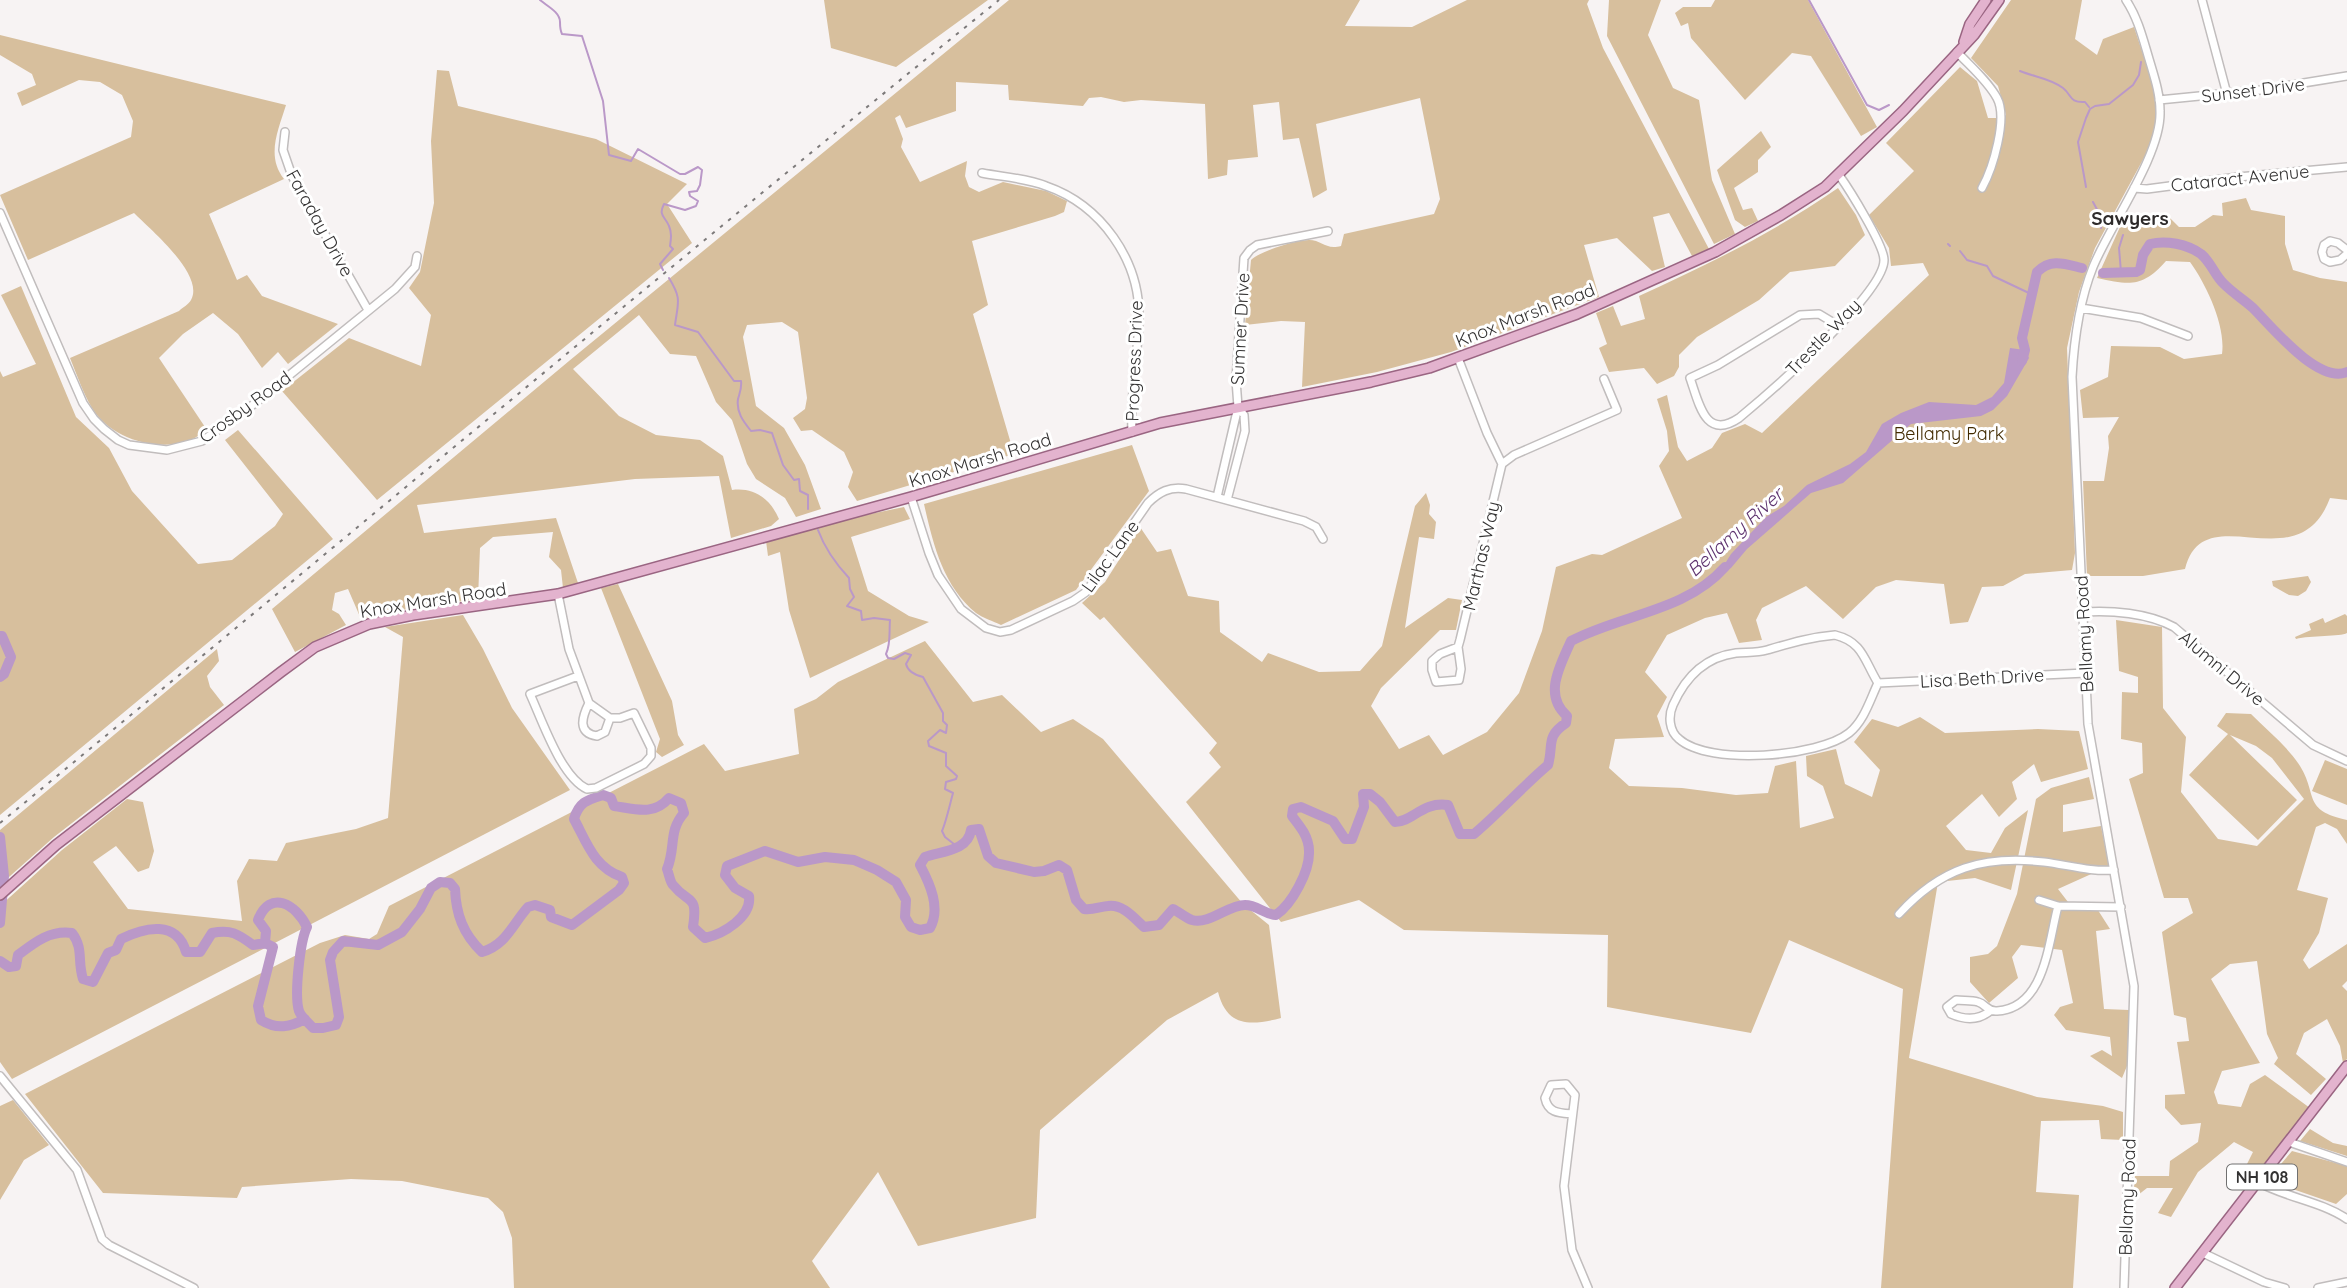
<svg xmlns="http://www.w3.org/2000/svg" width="2347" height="1288" viewBox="0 0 2347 1288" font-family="Quicksand,sans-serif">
<rect width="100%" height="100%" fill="#f7f3f3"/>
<path fill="#d7bf9d" d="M824 0H988L896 67 831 48Z
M1009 0H1360L1345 26 1412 27 1467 0H1589L1587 4 1603 48 1709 249 1692 256 1669 213 1653 217 1665 267 1652 271 1617 238 1584 245 1599 297 1451 352 1377 372 1302 387 1305 322 1281 321 1245 325 1251 260C1260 251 1296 240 1309 240 1322 240 1325 250 1341 246L1344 234 1434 214 1440 199 1420 98 1316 124 1327 190 1313 198 1299 138 1283 140 1279 102 1253 105 1258 157 1228 160 1227 175 1208 179 1205 104 1141 100 1124 102 1101 97 1089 98 1083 106 1009 100 1008 85 956 82V111L906 128 900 115 895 118 903 139 901 147 920 182 967 161 965 176 969 187 979 192 1003 182 1046 191 1067 201 1064 212 1055 216 972 241 988 305 973 314 1014 454 857 501 848 487 853 472 844 452 812 430 801 431 793 418 805 409 807 398 798 332 782 322 747 325 743 337 756 406 784 428 805 465 821 509 796 517 785 498 756 479 747 464 732 420 716 402 696 356 670 354 639 315 573 369 619 416 656 435 700 440 723 456 732 490C753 487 770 498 779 519L771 526 731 538 719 476 635 479 417 505 424 533 556 518 578 583 563 588 561 570 549 557 553 532 493 537 480 548 478 599 395 611 361 619 348 589 335 593 332 610 339 614 346 625 295 652 272 609 569 361Z
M1609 0H1661L1648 35 1673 88 1699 100 1712 180 1735 234 1714 244 1607 36Z
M1715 0H1808L1877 127 1861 136 1811 56 1792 53 1745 100 1691 38 1688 23 1681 26 1675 13 1683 7H1711Z
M2011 0H2082L2075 39 2097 55 2103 39 2134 27 2151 78 2156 103 2155 128 2146 154 2095 248 2079 292 2067 348 2075 553 2072 570 2025 574 2003 586 1982 587 1968 622 1950 624 1944 584 1896 580 1876 587 1843 619 1806 586 1762 608 1756 620 1762 640 1739 643 1727 613 1705 618 1667 635 1645 672 1667 697 1657 716 1664 737 1615 739 1609 768 1629 786 1682 788 1736 795 1768 793 1775 766 1796 761 1800 828 1834 818 1823 786 1807 776 1806 756 1836 749 1845 784 1872 797 1880 770 1854 742 1872 719 1898 727 1920 717 1945 733 2038 729 2079 731 2088 769 2041 782 2034 764 2012 782 2017 799 1999 817 1982 794 1946 826 1966 850 1991 853 2005 828 2028 810 2011 890 1975 878 1938 882 1909 1058 2037 1097 2103 1106 2123 1112V1140L2101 1139 2099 1120 2041 1121 2036 1192 2079 1195 2073 1288H1881L1903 989 1789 940 1751 1033 1607 1007 1608 935 1404 930 1359 900 1281 922 1186 802 1221 767 1209 753 1217 743 1104 617 1100 620 1082 603 1105 582 1140 527 1157 552 1171 549 1188 596 1219 601 1220 632 1262 662 1268 653 1319 672 1360 671 1382 646 1415 506 1426 493 1430 505 1429 514 1436 522 1434 539 1419 537 1405 628 1448 598 1462 600 1456 630H1440L1381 688 1371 706 1399 749 1429 735 1443 755 1487 732 1519 693 1542 631 1556 567 1592 554 1602 555 1682 518 1659 466 1669 451 1667 431 1657 399 1667 395 1678 447 1687 461 1712 448 1722 433 1745 424 1762 433 1929 275 1923 263 1891 266 1889 248 1869 215 1914 171 1886 143 1960 67 1977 81 1988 118H1997V121L2006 115 1998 86 1971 58Z
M0 35 286 105C278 131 266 156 284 179L209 214 237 280 247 275 262 296 338 324 288 364 278 352 262 368 238 334 213 313 183 334 159 358 207 430C201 434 194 439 188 441 155 452 110 438 92 408 83 393 77 375 70 358L179 311C182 308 189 304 191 300 205 275 151 230 134 213L28 260 0 195 131 137 133 121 122 95 100 82 79 80 22 106 17 93 36 85 32 74 0 55Z
M437 70 449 71 458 106 596 139 687 184 667 204 692 243 377 500 282 391 349 338 421 366 431 315 409 288 420 272 434 203 431 141Z
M1761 131 1771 147 1758 160V172L1734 188 1743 210 1752 208 1758 221 1745 227 1735 220 1717 170Z
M1838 188 1856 215 1865 235 1835 266 1790 272 1759 300 1697 337 1679 355V367L1674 376 1657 384 1644 368 1609 372 1599 348 1607 344 1596 313 1613 306 1621 326 1645 319 1639 296C1709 264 1775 232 1838 188Z
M2246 198 2251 210 2285 216V244L2293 270 2320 278 2347 282V500L2330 498C2298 584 2204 494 2185 569L2143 576H2087L2083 481H2104L2109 448 2108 436 2119 417 2083 418 2080 390 2108 377 2111 346 2160 347 2184 359 2222 354C2226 326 2206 284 2190 262L2166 261C2142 288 2130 285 2097 278L2120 227 2141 224 2164 212 2179 227H2195L2213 215 2223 216 2222 203Z
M21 286 76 417 109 448 132 491 198 564 232 560 275 526 283 514 225 440 238 430 333 539 0 815V371L3 377 36 364 1 295Z
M1132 445 1149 491 1076 590 1001 625C993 621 983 618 976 613 943 586 933 544 924 504Z
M904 507 910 519 851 537 868 591 909 616 929 622 810 678 789 610 780 552 768 556 766 541 851 518Z
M2308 576 2311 582 2306 591 2298 596 2289 595 2273 586 2272 581Z
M618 584 672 701 678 735 684 745 662 757 656 752 660 739 601 588Z
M2345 614 2347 616V633C2340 637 2311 635 2296 639L2295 637 2311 630 2309 624 2323 618 2325 623Z
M463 615 483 649 512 708 570 790 12 1079 0 1062V906L62 850 127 799 143 802 154 851 149 868 138 872 116 846 93 862 128 909 242 921 237 881 249 859 277 861 286 843 356 829 388 818 403 637 385 627Z
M2116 620 2162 627 2163 708 2186 737 2181 792 2218 839 2257 846 2304 799 2272 758 2256 746 2230 735 2297 800 2258 840 2189 775 2228 734 2217 726 2226 713 2251 714C2267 730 2288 747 2300 766 2318 795 2302 810 2347 820V844L2337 829 2325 823 2316 827 2297 890 2328 898 2319 933 2303 960 2309 969 2347 944V981L2342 986 2347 991V1059L2343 1063 2340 1046 2327 1019 2304 1033 2296 1054 2326 1079 2311 1095 2274 1064 2278 1058 2267 1034 2257 961 2230 964 2211 979 2260 1063 2222 1071 2214 1092 2218 1104 2241 1107 2250 1084 2265 1075 2310 1108 2258 1176 2245 1168 2253 1152 2234 1142 2198 1172 2171 1217 2158 1213 2173 1188H2147L2133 1199 2135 1176H2169L2170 1161 2198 1142 2201 1123 2181 1125 2165 1108V1095L2185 1094 2177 1042 2189 1041 2186 1018 2174 1015 2162 932 2193 913 2188 898H2164L2129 779 2143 773 2142 743 2121 739 2122 692 2138 693V677L2119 671Z
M925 641 973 702 1002 695 1041 732 1073 719 1103 739 1243 904 1269 925 1281 1018C1250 1026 1227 1027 1218 992L1167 1020 1040 1130 1036 1218 918 1246 878 1172 812 1261 830 1288H514L512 1238 503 1212 488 1198 402 1181 351 1179 242 1187 237 1198 103 1193 25 1094 320 943 345 935 369 939 377 934 389 906 704 744 725 771 799 754 794 709 816 699 838 682Z
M217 649 219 661 207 676 210 687 224 705 54 837 0 885V830Z
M2325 760 2347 769V805L2312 791Z
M2089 777 2094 799 2063 805V832L2101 826 2109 866 2058 889 2068 902 2094 904 2110 929 2096 931 2104 1009 2129 1010 2127 1066 2122 1078 2090 1056 2102 1050 2112 1056 2110 1037 2066 1030 2054 1015 2060 1007 2073 1003 2062 950 2021 945 2012 957 2018 978 1989 1003 1970 982V957L1988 954 1997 946 2017 894 2036 799 2051 788Z
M13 1100 49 1145 24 1160 0 1200V1106Z
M2310 1129 2333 1143 2347 1146V1156L2300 1141Z
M2292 1151 2347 1166V1194L2336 1204 2278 1184 2270 1177Z"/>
<path fill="#ba98c8" d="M2010 348 2025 350 2029 358 2007 396 1993 410 1981 416 1911 424 1843 483 1811 493 1747 549 1731 568 1716 578 1731 554 1766 517 1784 506 1807 485 1850 464 1866 452 1882 424 1901 413 1929 402 1976 405 1992 397 2004 383Z"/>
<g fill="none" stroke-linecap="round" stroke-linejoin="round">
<path stroke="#ba98c8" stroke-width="2" d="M540 0C547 6 560 12 560 22 560 27 560 30 562 34L582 36 603 101 609 155 631 161 638 149 680 174H685L698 167 702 170 700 185 697 191 689 192 690 196 698 201 696 206 685 210 664 204C658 216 665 216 669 226 672 233 671 239 670 246L673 249 660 264 663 270
M1809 0 1867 105 1879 110 1889 105
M2020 71C2034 77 2050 78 2063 88 2072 95 2069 103 2085 102L2089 107
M2086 187 2078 142 2086 118 2090 109 2095 106 2109 104 2133 85 2139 75 2141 62
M2093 202 2100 215 2101 228
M1948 244 1950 246
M1960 251 1967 260 1987 266 1993 276 2031 294
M2121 272 2119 248 2123 235
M669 278C682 299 678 302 675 325L698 332 734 381H741C742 388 740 392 738 399 736 412 743 421 751 431L760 430 772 433 783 465 794 480 799 479 800 491 808 495V509
M818 530C825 549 836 564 849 578L850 589 854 597 847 606 861 611 862 620 874 618 890 620C889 631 891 644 886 654L888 658 894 659 905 653 911 655 906 664C908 672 915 675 923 677L943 713V721L947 725 946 733 940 730 928 741 929 746 946 753V766L957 776 956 779 946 782 945 789 953 793C950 804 946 822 942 831L945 837 959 848"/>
<path stroke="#ba98c8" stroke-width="10" d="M2103 273 2136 272 2140 270 2143 255 2150 244C2166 240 2187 244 2201 254 2211 262 2215 276 2224 284 2233 293 2244 300 2253 308 2272 327 2318 384 2347 372
M2022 361 2025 350 2022 338 2037 272C2051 258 2065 264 2082 268
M0 636H2L11 657 4 674 0 677
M0 837 4 876 0 923
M265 943 266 931 258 920C270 889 296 904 307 927 300 941 294 995 299 1011 301 1017 309 1023 313 1028H323L336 1025 339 1017 330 960 333 952 343 941 378 945 402 932 420 909 431 888 440 882 450 883 455 889C456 914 463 934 482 952 506 945 512 925 528 907L535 905 550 910 551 917 572 925 619 890 624 883 622 877C594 867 587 843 574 819 579 802 587 800 603 795L611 798 614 806C635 809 654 816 669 798L681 803 684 813C668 831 676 848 667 869 669 874 670 882 673 885 689 905 698 893 693 927L705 938C723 934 752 917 749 896L735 888 725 875 727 866 765 851 798 862 825 857 854 860 877 870 896 882 906 900 905 917 911 927 920 930 930 928C941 908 930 884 920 865L925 857C942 851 968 851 971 830L979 829 988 856 996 863 1034 872 1044 871 1059 865 1067 870 1076 900 1084 909C1094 910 1098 907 1108 906 1123 904 1134 918 1144 927L1159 925 1173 909C1179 912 1186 918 1192 920 1209 925 1228 905 1245 905 1257 905 1264 914 1276 915 1292 904 1310 871 1309 851 1309 837 1300 826 1292 816L1293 809 1301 807 1333 821 1345 839H1352L1364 807 1363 794H1370L1380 802 1395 822C1412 822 1423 801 1448 805L1460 834H1474C1500 812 1522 787 1548 765 1554 745 1545 737 1566 723L1567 716C1543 695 1560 666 1571 641 1622 614 1685 612 1725 567
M0 961 9 967 16 966 18 955C35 942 50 930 72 933 84 949 77 960 83 979L93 982 108 953 116 950 121 939C145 927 177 920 186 952H200L212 933C231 929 238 934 253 945L265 943 273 947 258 1006 261 1020C277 1030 290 1027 305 1019"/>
<defs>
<path id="minor" d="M2202 0 2227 94
M1957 52C1970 66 1987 80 1997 98 2008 118 1993 168 1982 188
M2159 100 2260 90 2347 76
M285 132 283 150 292 176 368 310
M982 173C1003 177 1026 178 1046 186 1101 205 1140 260 1139 318 1138 356 1130 393 1132 432
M1839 175C1849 189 1884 245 1884 260 1884 294 1768 394 1739 418 1705 441 1699 403 1690 378L1718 365 1800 315 1819 314 1839 326
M2134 188 2147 189 2238 177 2347 167
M0 213 83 403 94 419 104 429 118 440 129 445 167 450 202 441 254 404 395 289 415 267 417 256
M2347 250 2338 243 2330 241 2324 245 2322 252 2324 259 2330 262 2340 260 2347 254
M2081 308 2141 318 2188 336
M1458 358 1487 433 1502 464
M1502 464 1514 455 1617 410 1604 379
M911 497 929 553 938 575 961 609 986 628 1000 632 1011 630 1073 601 1086 592 1148 503C1159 492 1170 486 1186 489L1304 521 1316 527 1323 539
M1217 497 1238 407 1236 380 1244 258 1250 250 1257 245 1328 231
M1227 500 1245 431 1244 415 1238 407
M558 594 569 649 589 703
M2083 612C2111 610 2148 613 2174 627L2313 745 2347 761
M1835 635C1863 642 1864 660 1878 683 1870 700 1864 721 1849 733 1819 757 1709 766 1679 739 1669 731 1668 716 1673 705 1685 678 1705 657 1736 653 1746 652 1757 653 1767 650 1791 643 1811 637 1835 635Z
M1458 647 1461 669 1459 680 1436 682 1432 670V661L1440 654 1458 647 1460 640 1502 464
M578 676 530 694C542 720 561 777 587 789L596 788 644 764 651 756V748L634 713 620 718H610
M1878 683 2086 673
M589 703 610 718 605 732 597 736C577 733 582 717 589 703Z
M2039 900 2058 906 2121 907
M1899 914C1941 868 1983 855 2044 862 2068 865 2091 872 2114 870
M1990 1011C1978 1021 1965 1020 1951 1014L1947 1007 1956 1000C1963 1001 1971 1000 1978 1002 1986 1004 1987 1012 1997 1011 2045 1008 2048 944 2058 906
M0 1076 77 1170 102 1239 109 1245 194 1288
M1572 1114C1559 1113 1548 1113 1545 1098L1551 1085 1566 1084 1575 1095 1564 1186 1572 1250 1588 1288
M2289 1142 2347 1162
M2258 1182C2287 1198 2320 1201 2347 1219
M2203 1253 2264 1282 2285 1288
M2124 1288 2134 986 2088 724 2072 377C2074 340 2079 302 2093 267 2110 225 2162 154 2160 111 2160 93 2154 76 2149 59 2143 39 2138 18 2126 0
M2318 1288 2347 1282"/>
<path id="major" d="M1964 42 1970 24 1986 0
M0 895 56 845 281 672 315 647 369 624 413 615 558 594 911 497 1160 423 1371 382 1429 368 1577 314 1715 252 1781 215 1825 187 1903 111 1974 35 1999 0
M2175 1288 2347 1066"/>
</defs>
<use href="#minor" stroke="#c1bdbd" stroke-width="10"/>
<use href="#major" stroke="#9a6582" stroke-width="12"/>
<use href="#minor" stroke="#fff" stroke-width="7"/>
<use href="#major" stroke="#e3b3ce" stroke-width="9"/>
<path stroke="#7d7a7a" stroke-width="2" stroke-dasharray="3.5 7" stroke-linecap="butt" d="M0 823C333 549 663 271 999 0"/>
</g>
<g text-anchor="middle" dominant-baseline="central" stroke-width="6" stroke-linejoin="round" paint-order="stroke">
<rect fill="#fff" stroke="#707070" stroke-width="2" x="2227" y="1164.5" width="70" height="25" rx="5"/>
<g font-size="16" font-weight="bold" fill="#333232">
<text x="2262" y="1177">NH 108</text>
</g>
<g font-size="18" fill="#333232" stroke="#fff">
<text transform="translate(2253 90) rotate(-7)">Sunset Drive</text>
<text transform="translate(2240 178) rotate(-6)">Cataract Avenue</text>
<text transform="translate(320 223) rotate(61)">Faraday Drive</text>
<text transform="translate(1525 315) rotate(-21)">Knox Marsh Road</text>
<text transform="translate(1240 329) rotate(-87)">Sumner Drive</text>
<text transform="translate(1823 337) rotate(-46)">Trestle Way</text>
<text transform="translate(1134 361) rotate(-88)">Progress Drive</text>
<text transform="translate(245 407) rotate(-36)">Crosby Road</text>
<text transform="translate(980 460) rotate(-17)">Knox Marsh Road</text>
<text transform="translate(1110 556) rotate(-54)">Lilac Lane</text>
<text transform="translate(1481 556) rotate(-77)">Marthas Way</text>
<text transform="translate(433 600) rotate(-9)">Knox Marsh Road</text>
<text transform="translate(2084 634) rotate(-93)">Bellamy Road</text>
<text transform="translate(2222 668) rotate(40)">Alumni Drive</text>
<text transform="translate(1982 678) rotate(-3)">Lisa Beth Drive</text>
<text transform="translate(2127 1197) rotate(-88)">Bellamy Road</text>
</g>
<g font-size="18" fill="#422b00" stroke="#fff">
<text x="1949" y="433">Bellamy Park</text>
</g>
<g font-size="19" font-weight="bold" fill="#2e2b2b" stroke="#fff">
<text x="2130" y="218">Sawyers</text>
</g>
<g font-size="19" font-style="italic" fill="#5e336f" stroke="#fff">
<text transform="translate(1735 532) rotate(-42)">Bellamy River</text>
</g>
</g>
</svg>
